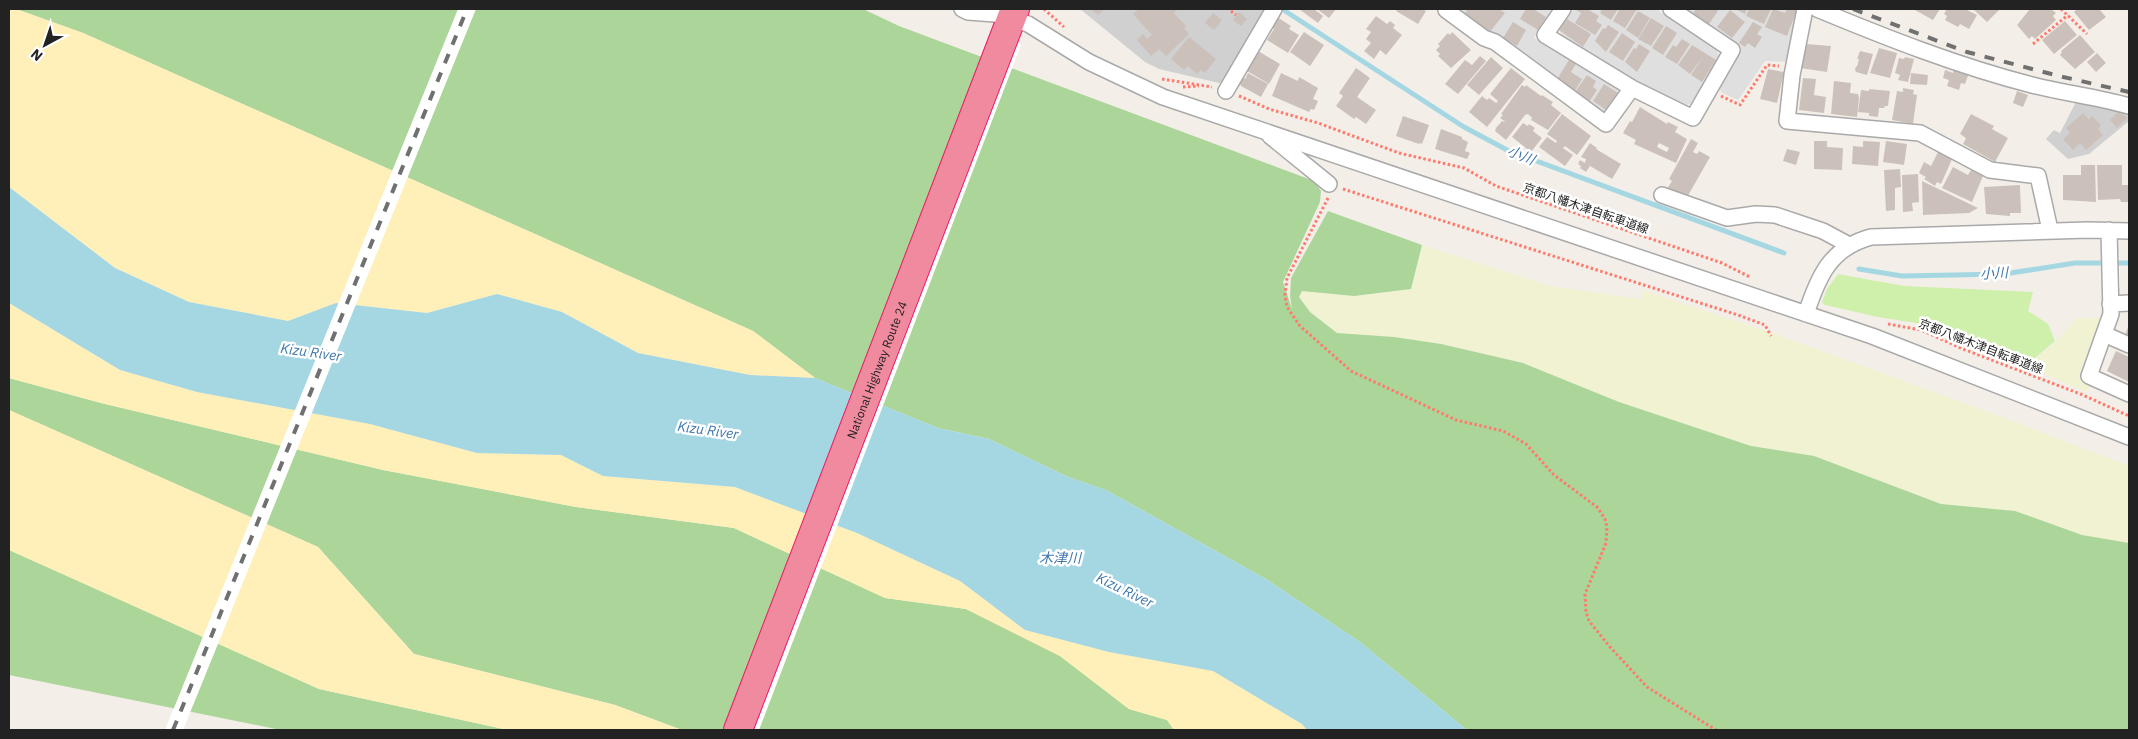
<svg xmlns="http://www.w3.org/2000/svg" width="2138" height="739" viewBox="0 0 2138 739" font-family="'IBM Plex Sans','Noto Sans JP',sans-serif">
<rect width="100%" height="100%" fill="#f3efe8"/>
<path fill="#e0dfdf" d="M1459 9H1553L1534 38 1618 89V99L1609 113 1599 114 1505 40 1492 32H1486L1459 13Z
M1574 9H1656L1716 48 1719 57 1693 103 1684 106 1631 79 1562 37 1559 29Z
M1685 9H1797L1799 12 1791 62 1765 61 1739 99H1735L1721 92 1720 88 1741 47Z"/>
<path fill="#d0d0d0" d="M1080 9H1269L1226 81 1219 83 1159 69 1145 62Z
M2077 100 2129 112V121L2089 154 2068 159 2046 139 2054 130 2060 133Z"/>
<path fill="#f0f2d2" d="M1422 245 1554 287 1642 299V290L1778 335 2005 418 2129 466V543L2082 535 2015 511 1941 504 1814 456 1751 446 1619 402 1523 363 1441 344 1393 337 1337 333 1310 312 1299 297 1302 290 1354 296 1411 289Z
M2077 318H2100L2078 378 2091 384 2086 392 2025 366 2054 344Z"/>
<path fill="#cef0aa" d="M1838 274 1904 286 2033 292 2028 311 2048 324 2055 341 2025 366 1956 340 1922 324 1878 317 1825 305 1822 302 1827 289Z"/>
<path fill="#acd599" d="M16 9H863L899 26 1314 181 1321 191 1320 202 1283 282 1292 309 1290 296 1291 278 1328 211 1422 245 1411 289 1354 296 1302 291 1299 297 1310 312 1337 333 1394 337 1441 344 1523 363 1619 402 1751 446 1814 456 1941 504 2015 511 2082 535 2129 543V730H1467L1360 642 1266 579 1106 490 1068 477 989 439 938 428 815 378 753 331 83 33Z
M9 378 101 403 383 470 576 507 734 528 885 598 966 609 1060 656 1129 709 1167 720 1174 730H682L615 705 414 654 318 547 9 410Z
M9 550 319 689 508 730H281L9 675Z"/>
<path fill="#fff0b9" d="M9 9H16L83 33 753 331 815 378 750 375 638 353 562 312 497 294 427 313 336 303 288 321 189 302 115 268 9 187Z
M9 303 120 370 197 392 370 424 477 453 562 455 603 476 735 487 857 533 960 581 1025 630 1109 652 1213 671 1302 724 1307 730H1174L1167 720 1129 709 1060 656 966 609 885 598 734 528 576 507 383 470 101 403 9 378Z
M9 410 318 547 414 654 615 705 682 730H508L319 689 9 550Z"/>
<path fill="#a5d7e3" d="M9 187 115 268 189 302 288 321 336 303 427 313 497 294 562 312 638 353 750 375 815 378 938 428 989 439 1068 477 1106 490 1266 579 1360 642 1467 730H1307L1302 724 1213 671 1109 652 1025 630 960 581 857 533 735 487 603 476 561 455 477 453 370 424 197 392 120 370 9 303Z"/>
<path fill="#fff" d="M458 9H476L183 730H165Z
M1015 42 1021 45 759 730H752Z
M2119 252 2120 288 2102 289 2101 253Z"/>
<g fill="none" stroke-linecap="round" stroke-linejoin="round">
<path stroke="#a5d7e3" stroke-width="5" d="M1282 9 1464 127 1507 150 1784 253
M1859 269 1902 276 2004 274 2075 263H2129"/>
</g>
<path fill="#cbc1ba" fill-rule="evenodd" d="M1090 9H1104L1098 15Z
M1139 9H1178L1174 13 1186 26 1184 28 1189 34 1166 56 1159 49 1151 56 1137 40 1143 34 1147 39 1152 35 1133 14Z
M1299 9H1314L1323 16 1318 23Z
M1317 9H1336L1329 18Z
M1398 9H1422L1426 11 1418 24 1396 11Z
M1468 9H1499L1505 13 1489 33 1465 13Z
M1526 9H1533L1546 17 1538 30 1520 19Z
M1577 9H1587L1599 16 1596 21 1602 25 1595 35 1575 23 1581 13 1576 10Z
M1602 9H1618L1611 20 1600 13Z
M1620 9H1637L1625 28 1613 21Z
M1696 9H1715L1718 11 1709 24 1693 13Z
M1735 9H1747L1745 14Z
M1749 9H1771L1764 24 1746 16Z
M1773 9 1785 13 1787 9 1797 10 1787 36 1765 27Z
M1913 9H1940L1933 20Z
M1947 9H1965L1977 15 1969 29 1960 24 1958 27 1945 20 1947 16 1944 14Z
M1973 9H2000L1987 22Z
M2030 9H2051L2056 13 2053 16 2056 20 2035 39 2032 36 2029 39 2017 25Z
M2077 9H2099L2106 17 2089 30 2074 12Z
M1730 10 1745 22 1732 38 1717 27Z
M1638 11 1650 18 1638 38 1626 30Z
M1239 12 1247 19 1241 26 1233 20Z
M1213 13 1222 20 1214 30 1205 23Z
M1376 16 1387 24 1390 21 1395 25 1393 28 1402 35 1386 55 1380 50 1374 59 1364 51 1371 43 1366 39 1371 32 1366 29Z
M1277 17 1291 26 1289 29 1299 35 1288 53 1267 40 1274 29 1271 27Z
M1651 18 1664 26 1651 46 1638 39Z
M1567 19 1591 34 1583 47 1559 30Z
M2065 21 2077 35 2054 54 2042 40Z
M1513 22 1526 30 1517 46 1503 38Z
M1753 22 1762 27 1757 34 1762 37 1755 48 1748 43 1745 47 1739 43Z
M1608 25 1619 32 1606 52 1595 41 1603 28 1605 29Z
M1666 26 1677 33 1663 55 1652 48Z
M1304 32 1324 45 1310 66 1290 52Z
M1452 32 1471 50 1451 68 1438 56 1440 54 1436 50 1440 46 1438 44 1448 33 1450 35Z
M1622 33 1635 42 1623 61 1609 52Z
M2080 35 2095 52 2075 69 2060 55 2062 52 2061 51Z
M1189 37 1216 59 1205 73 1201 70 1197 74 1188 66 1184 70 1171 59Z
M1682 39 1690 44 1677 64 1665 57 1673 45 1676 47Z
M1639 44 1650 51 1637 72 1625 62 1634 48 1636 49Z
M1806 44 1831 46 1827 72 1800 68 1803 47 1806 48Z
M1692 45 1716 60 1702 82 1691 75 1702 58 1690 74 1678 65Z
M1879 48 1897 53 1890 78 1870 73Z
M1258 51 1280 64 1269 84 1247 71Z
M1860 51 1873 54 1867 75 1856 72 1855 70 1856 66 1857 67 1859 59H1857Z
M2097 53 2106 63 2096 72 2087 62Z
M1480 56 1486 61 1458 94 1445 84 1465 60 1472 65Z
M1491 57 1503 68 1479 95 1467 85Z
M1905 57 1914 59 1908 82 1898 80 1900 75 1895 73 1899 58 1904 59Z
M1569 60 1576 64 1571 72 1582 79 1574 92 1556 81Z
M1356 68 1370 78 1357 97 1376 110 1366 124 1356 117 1354 119 1336 106 1343 96 1339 93Z
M1511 68 1525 79 1487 127 1469 112 1482 96 1487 100 1489 98 1496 103 1498 101 1490 94Z
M1954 68 1969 73 1965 84 1961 83 1959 90 1947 86 1949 80 1943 78 1945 70 1953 73Z
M1768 69 1784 72 1777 103 1760 99Z
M1248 73 1268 84 1261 97 1241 86 1240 83 1243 77 1245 79Z
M1281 73 1298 81 1299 77 1318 88 1313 99 1318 101 1314 110 1311 109 1309 112 1272 96Z
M1911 73 1928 75 1927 85 1910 84Z
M1587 75 1596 81 1593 87 1597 90 1589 102 1575 92Z
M1803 78 1816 79 1814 95 1826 97 1824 113 1799 110Z
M1834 81 1851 83 1850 93 1858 94 1859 98 1857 117 1831 114Z
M1604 84 1618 93 1606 110 1593 101Z
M1522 85 1525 87 1526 85 1541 96 1542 95 1553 102 1551 105 1561 113 1548 130 1531 120 1532 118 1528 114 1525 115 1506 140 1495 131 1496 128 1502 121 1506 122 1500 118 1503 115 1501 114Z
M1903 88 1914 90 1913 94 1917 95 1913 124 1892 120 1897 91 1903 92Z
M1869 89 1890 91 1888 106H1885L1884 108H1879L1878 117 1869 116V113L1858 112 1861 90 1869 91Z
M2017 91 2028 95 2023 107 2013 103Z
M1640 107 1667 124 1668 122 1678 127 1675 132 1687 139 1676 163 1634 144 1636 140 1623 133 1630 121 1632 122ZM1659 143 1669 148 1667 152 1657 147Z
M2119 111 2127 118 2117 128 2110 120Z
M2083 113 2089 119 2092 116 2101 125 2098 129 2103 135 2086 150 2080 143 2073 150 2063 139 2070 133 2066 128Z
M1562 114 1591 136 1577 155 1565 146 1563 148 1573 155 1565 166 1539 147 1547 137 1556 143 1557 141 1547 134Z
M1971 114 1994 126 1992 129 2008 138 1995 162 1963 144 1966 138 1960 134Z
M1403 116 1429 125 1422 144 1420 143 1419 144 1396 136Z
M1523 123 1528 126 1529 124 1535 128 1533 131 1542 138 1531 152 1512 137Z
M1441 129 1462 137V139L1468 142 1465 151 1470 153 1467 159 1435 149Z
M1691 139 1698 143 1693 152 1697 154 1699 151 1710 157 1686 199 1667 189 1672 181 1669 179Z
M1814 141H1827V147L1843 148 1842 170 1814 169Z
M1863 141 1880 142 1878 166 1852 164 1853 146 1863 147Z
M1886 141 1907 144 1904 165 1883 162Z
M1590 143 1597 148 1596 149 1621 164 1612 179 1590 166 1586 172 1580 168 1581 166 1578 164 1580 160 1585 163 1586 159 1581 157Z
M1787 149 1800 152 1796 165 1783 161Z
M1938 152 1952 159 1941 184 1937 182 1935 186 1924 179 1926 177 1919 173 1924 162 1931 166Z
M2081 165H2095L2096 202 2063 200V175H2081Z
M2097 165H2122V185H2129V202H2121L2120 199 2098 200Z
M1953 167 1968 175 1971 170 1983 176 1972 202 1942 188Z
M1900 169 1901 187 1895 188V210L1886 211 1884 170Z
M1918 174 1919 202 1912 203 1913 211 1903 212 1902 175Z
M1922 181 1978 208 1969 213 1923 215Z
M2020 185 2021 213H2010V216L1986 214 1984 187Z
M2129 325V337L2125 335Z
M2116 351 2129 357V382L2107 371Z"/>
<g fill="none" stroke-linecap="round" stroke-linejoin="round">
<defs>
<path id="street" d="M962 9 968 12 995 14 1028 24 1089 62 1163 97 1872 336 2129 437
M1563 9 1545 35 1632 88 1693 118 1732 50 1671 9
M1805 9 1792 75 1787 121 1920 133 1990 170 2038 176 2050 230
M1817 9C1887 38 1958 66 2032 85 2064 93 2097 97 2129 106
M1446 10 1484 38 1495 42 1606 124 1632 88
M1226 91 1274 9
M1270 136 1329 184
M1662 195 1727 218 1756 214 1775 215 1823 231 1849 245
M2109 230 2111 314 2089 376 2129 394
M2110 304 2129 303
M1806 314C1818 277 1830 248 1871 237L2088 230 2129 231
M2104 334 2129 345"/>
<g id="highway">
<path id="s1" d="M738 730 1015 9"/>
</g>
</defs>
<use href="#street" stroke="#a9a9a9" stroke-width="18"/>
<use href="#highway" stroke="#eb1a66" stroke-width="30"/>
<path stroke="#ff796c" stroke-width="3" stroke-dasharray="2.5 2.5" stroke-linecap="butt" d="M1044 9 1064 27
M2061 9 2087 34
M1231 11 1236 15
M2033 44 2068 15
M1162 79 1212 87
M1183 87 1199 86
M1239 96 1269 109 1318 123 1399 153 1464 168 1496 186 1722 263 1750 277
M1721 96 1740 105 1767 65 1779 66
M1343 189 1738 315 1765 325 1771 336
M1328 198 1287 278 1285 295 1287 307 1300 326 1351 371 1456 420 1503 431 1526 444 1554 475 1597 507 1605 519 1607 527 1606 543 1585 594 1586 612 1589 621 1610 647 1647 687 1716 730
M1888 324 1921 330 1963 349 2083 395 2129 416"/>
<use href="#street" stroke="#fff" stroke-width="15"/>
<use href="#highway" stroke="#ef8a9f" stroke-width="28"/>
<path stroke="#707070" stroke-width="4" stroke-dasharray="10 10" stroke-linecap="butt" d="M1853 9 1967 52 2059 76 2129 92
M173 730 467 9"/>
</g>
<g text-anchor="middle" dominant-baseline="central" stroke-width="5" stroke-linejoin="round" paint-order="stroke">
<g font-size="12" fill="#222" stroke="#fff">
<text transform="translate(1586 208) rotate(19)">京都八幡木津自転車道線</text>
<text transform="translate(1981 346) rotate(21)">京都八幡木津自転車道線</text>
<text stroke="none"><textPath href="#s1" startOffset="386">National Highway Route 24</textPath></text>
</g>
<g font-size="14" font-style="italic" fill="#3f77ab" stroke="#fff">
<text transform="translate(1521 155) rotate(22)">小川</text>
<text transform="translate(1994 273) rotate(-3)">小川</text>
<text transform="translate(311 352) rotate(8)">Kizu River</text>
<text transform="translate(708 430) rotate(8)">Kizu River</text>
<text x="1060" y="558">木津川</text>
<text transform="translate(1125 590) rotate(26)">Kizu River</text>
</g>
</g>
<rect width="2138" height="739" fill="none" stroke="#222222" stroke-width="20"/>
<g transform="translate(45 45) rotate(220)" stroke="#ffffff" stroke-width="4" paint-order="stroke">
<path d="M0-4L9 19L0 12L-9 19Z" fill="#222222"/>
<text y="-8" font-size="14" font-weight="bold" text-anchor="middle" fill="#222222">N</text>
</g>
</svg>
